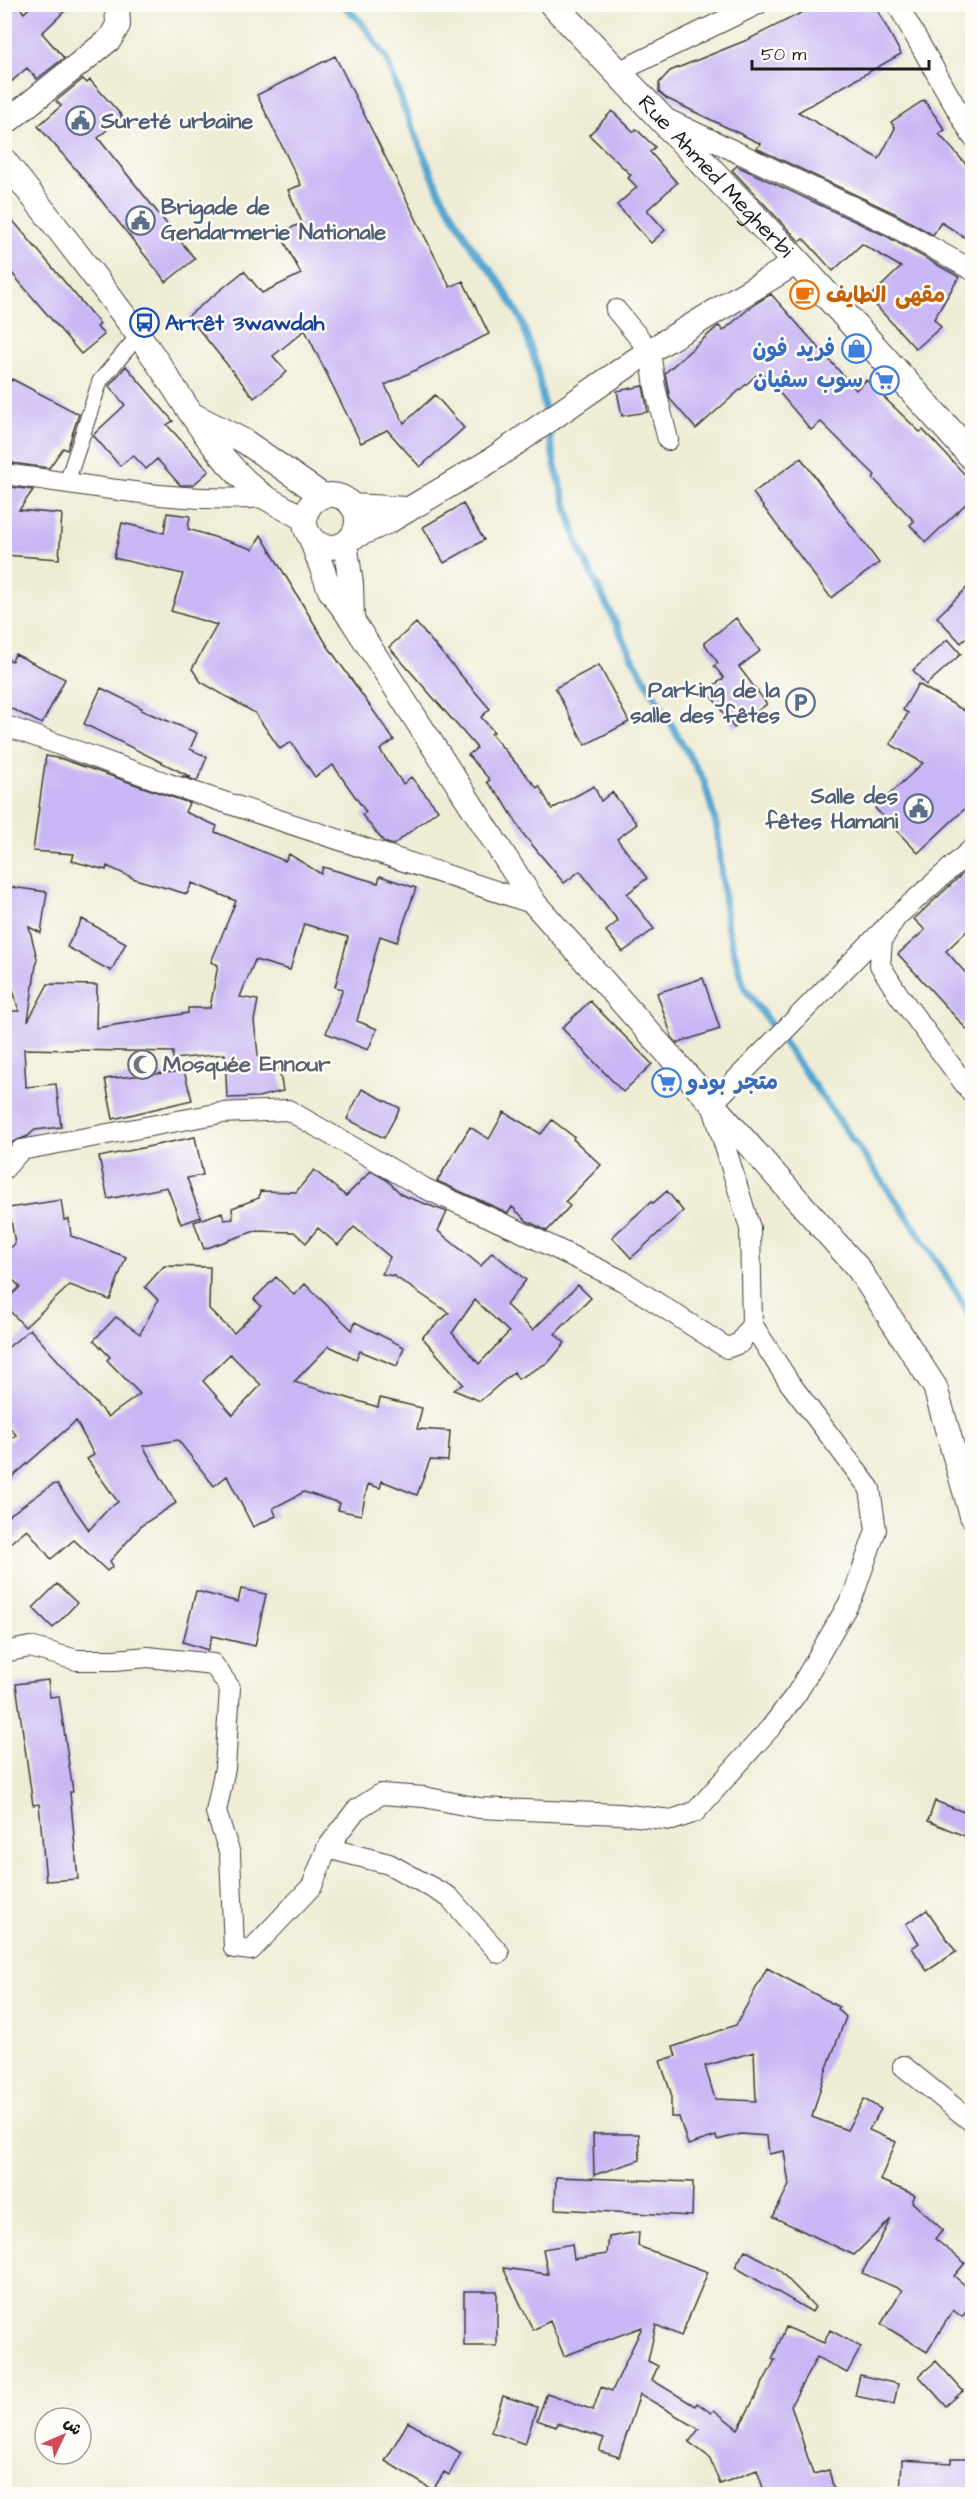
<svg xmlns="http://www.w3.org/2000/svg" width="977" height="2499" viewBox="0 0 977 2499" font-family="'Architects Daughter','Playpen Sans Arabic',sans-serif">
<rect width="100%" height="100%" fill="#fdfcf7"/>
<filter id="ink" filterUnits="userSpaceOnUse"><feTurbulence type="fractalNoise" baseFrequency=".0167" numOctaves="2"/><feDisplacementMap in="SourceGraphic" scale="12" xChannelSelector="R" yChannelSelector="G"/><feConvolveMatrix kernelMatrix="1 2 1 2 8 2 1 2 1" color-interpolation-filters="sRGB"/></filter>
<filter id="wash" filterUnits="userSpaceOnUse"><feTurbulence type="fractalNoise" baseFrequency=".008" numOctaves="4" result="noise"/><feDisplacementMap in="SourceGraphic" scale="24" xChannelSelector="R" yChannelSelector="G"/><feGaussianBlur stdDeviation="1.35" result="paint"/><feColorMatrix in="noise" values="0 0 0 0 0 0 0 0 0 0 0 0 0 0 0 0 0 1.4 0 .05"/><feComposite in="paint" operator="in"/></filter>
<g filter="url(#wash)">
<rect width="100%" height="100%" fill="#efecd5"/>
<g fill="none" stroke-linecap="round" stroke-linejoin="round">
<path stroke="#55a6d0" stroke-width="7" d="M342 4 361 22 386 57 403 105 438 189 472 247 499 281 521 319 536 364 546 416
M548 427 555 466 579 548 631 655 704 781 717 828 727 926 744 987 912 1223 957 1293 972 1321"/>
</g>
<g id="blocks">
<path fill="#c9b6f4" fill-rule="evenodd" d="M4 4 16 9 19 6 24 13 33 4H72L42 33 64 58 37 79 27 68 4 88Z
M819 4H874L901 54 798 112 879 159 895 128 891 122 924 100 945 130 939 134 972 171V242L941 222 933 235 896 214 756 148 761 144 666 98 659 92V83L670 71 747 40Z
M335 56 450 287 463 281 489 334 385 385 404 423 435 395 464 428 420 467 387 430 361 443 305 330 273 356 287 372 254 398 188 316 244 271 262 293 301 274 280 233 302 223 288 190 301 185 257 95Z
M83 79 87 83 90 80 122 116 98 138 195 259 166 282 85 180 38 126 61 106 56 101Z
M612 111 634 132 636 129 655 147 650 152 677 183 647 210 665 230 651 243 617 205 637 187 628 178 631 175 589 135Z
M737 166 886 236 959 277 934 319 941 327 916 349 869 298 901 267 862 244 833 271 804 239 800 242 732 170Z
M4 210 100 324 97 327 104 335 81 354 4 264Z
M771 294 856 390 866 380 920 432 923 430 972 482V498L926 542 910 525 914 521 873 478 875 475 821 422 811 430 761 371 696 429 670 399 665 373 717 327 719 326 723 331 753 305Z
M126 366 173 421 167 425 209 471 193 485H180L157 459 146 469 133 455 120 466 93 435 125 405 109 386Z
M12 379 79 414 67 450 63 448 49 468 4 462V393Z
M643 386 648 412 622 416 617 391Z
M801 458 879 563 831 598 753 493Z
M4 486 33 490 19 510 62 514 59 559 4 555Z
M463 504 484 540 444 563 423 527Z
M167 513 190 516 188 529 253 549 261 535 327 645 394 740 380 750 403 784 411 777 438 810 393 845 384 842 362 815 366 812 333 765 315 777 291 742 280 749 255 713 201 682 192 669 217 625 171 611 183 574 114 558 122 523 164 533Z
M972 583V632L961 643 937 617Z
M736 618 760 651 739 667 767 704 734 728 707 690 724 678 714 666 718 663 704 643Z
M416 623 490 709 481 717 494 732 491 734 537 788 539 786 552 809 594 786 601 801 612 792 637 824 617 839 647 878 627 894 654 929 623 952 606 931 618 921 580 871 564 883 524 835 504 802 487 782 490 780 468 755 477 748 389 647Z
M948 639 961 654 926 685 913 670Z
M15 654 65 679 42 724 4 705V658L12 661Z
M599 665 629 722 585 745 555 688Z
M918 684 972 715V802L918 853 875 808 923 763 890 744 908 713 903 710Z
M101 688 142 708 141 710 197 733 190 749 207 757 197 781 182 776 191 777 84 724Z
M46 756 62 759 189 803 185 812 217 826 215 832 285 861 289 854 321 874 323 867 378 883 380 876 416 888 397 942 380 936 357 1021 377 1029 368 1050 326 1033 343 989 335 987 348 937 304 924 290 970 255 960 240 997 258 1000 254 1021 260 1071 279 1068 283 1091 258 1097 227 1098 225 1054 173 1059V1052L24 1049 26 1087 56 1084 61 1127 35 1130 28 1136 13 1142 4 1150V1011H19L4 957V886L47 892 41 933 29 927 37 958 28 1021 48 984 97 985 96 1028 188 1013V1008H210L218 965 211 962 236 901 192 883 187 894 135 879 107 866 106 870 72 861 74 854 33 851Z
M972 865V926L946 951 972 980V1035L898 954 925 930 914 919Z
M82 919 126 943 111 971 67 947Z
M703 978 720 1029 677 1043 672 1037 657 993Z
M590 1001 652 1064 623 1092 562 1028Z
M184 1071 192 1100 113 1119 105 1079Z
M362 1089 400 1108 384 1138 347 1119Z
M504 1112 541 1134 552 1120 574 1137 573 1139 601 1165 565 1202 570 1206 547 1231 527 1221 512 1207 508 1213 437 1181 470 1127 489 1139Z
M195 1137 203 1175 187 1178 201 1217 181 1224 167 1187 108 1199 99 1157Z
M314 1170 346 1196 371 1171 387 1180 402 1195 447 1212 438 1231 481 1266 492 1252 526 1280 506 1305 533 1330 578 1285 591 1298 555 1334 565 1343 549 1362 518 1379 514 1372 480 1401 454 1390 463 1384 422 1337 449 1313 394 1276 382 1274 390 1257 354 1227 338 1245 318 1228 306 1243 294 1232 255 1231 204 1249 194 1222 222 1212 224 1220 233 1219 232 1208 259 1198 260 1191 296 1192ZM475 1300 509 1332 479 1364 452 1333Z
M667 1191 683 1211 631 1258 612 1237 651 1202 653 1203Z
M61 1200 64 1220 69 1219 71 1236 126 1257 110 1300 70 1285 25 1327 4 1305V1302L20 1287 4 1271V1253L15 1244 9 1208Z
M164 1266 210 1267 209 1309 234 1333 261 1306 254 1299 276 1277 294 1295 305 1284 352 1330 355 1322 404 1347 397 1366 360 1351 356 1359 329 1346 294 1382 378 1407 380 1398 422 1408 417 1429 450 1431 448 1461 430 1460 417 1495 382 1481 380 1488 368 1484 361 1515 338 1510 340 1503 304 1492 273 1508 276 1516 253 1527 227 1476 214 1486 178 1440 143 1446 176 1503 142 1525 110 1561 113 1566 107 1571 74 1540 51 1559 27 1529 4 1548V1519L52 1485 57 1484 89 1530 109 1508 118 1502 87 1459 94 1455 76 1421 4 1484V1446L16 1435 4 1421V1351L30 1329 108 1417 140 1394 107 1360 110 1357 94 1340 116 1317 140 1334 158 1300 145 1287ZM230 1354 261 1385 233 1415 203 1381Z
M57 1584 77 1603 53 1628 33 1608Z
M241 1589 266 1594 255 1646 212 1636 208 1650 183 1642 196 1591 238 1602Z
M48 1680 50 1697 59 1696 73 1792H70L78 1879 46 1881 39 1804 33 1805 16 1684Z
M935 1801 972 1815V1839L928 1821Z
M927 1910 956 1952 927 1971 912 1948 919 1943 906 1924Z
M767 1968 839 2007 838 2009 846 2017 824 2076 812 2117 847 2130 864 2099 881 2109 869 2130 896 2142 880 2180 915 2195 912 2202 943 2230 935 2239 965 2263 954 2276 972 2291V2304L962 2317 953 2310 927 2352 881 2324 902 2290 862 2273 891 2219 854 2255 773 2217 789 2185 784 2151 769 2154 767 2136 741 2134 717 2140 716 2136 688 2145 679 2117H671V2093L660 2061 676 2056 673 2047 736 2025ZM754 2052 756 2101 715 2099 705 2066Z
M593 2134H639L640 2160 594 2175Z
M556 2177 693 2182 692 2216 555 2209Z
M639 2232 638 2246 708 2272 681 2336 656 2325 648 2361 658 2366 652 2380 695 2406 697 2403 711 2413 714 2410 738 2429 775 2360 772 2359 786 2327 824 2343 830 2330 861 2347 847 2373 817 2357 791 2405 813 2474 829 2470 835 2494H765L757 2470 720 2484 709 2457 689 2442 699 2429 640 2394 619 2457 599 2451 604 2438 557 2423 556 2427 537 2420 547 2393 593 2410 601 2387 612 2391 642 2327 564 2356 550 2321 533 2330 503 2268 548 2274 543 2249 572 2244 574 2259 607 2254 609 2237Z
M745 2250 778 2269 815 2307 812 2312 735 2267Z
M464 2291H497V2346H464Z
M936 2361 963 2391 946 2406 919 2376Z
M860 2375 898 2384 894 2404 855 2396Z
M503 2396 537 2407 525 2444 491 2432Z
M408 2422 461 2453 449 2475 444 2472 433 2490 385 2461Z
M951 2459H972V2494H900L902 2460 951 2463Z"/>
</g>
</g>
<g filter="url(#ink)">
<use href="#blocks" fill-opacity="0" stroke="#3c3b38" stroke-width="1.5"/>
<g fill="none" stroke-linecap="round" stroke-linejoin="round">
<defs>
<path id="pedestrian" d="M67 482 100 381 139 335"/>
<path id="minor" d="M897 4 972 136
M616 73 758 4
M669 120 891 225 972 270
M616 310 650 351 655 387 668 440
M4 474C91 485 178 504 265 497
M4 725 169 784 535 904
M972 849 896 917 882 940 880 965 898 994 972 1094
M4 1169 21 1150 221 1113 288 1110 424 1188 524 1233 623 1281 727 1348 740 1343 752 1324 750 1228 712 1104 896 917
M4 1652 30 1647 77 1660H115L148 1657 213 1664 230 1688 225 1768 216 1812 230 1854 234 1948 251 1950 312 1886 327 1848 356 1810 381 1794 424 1797 479 1808 619 1814 672 1820 695 1812 772 1726 797 1693 853 1596 876 1530 870 1489 789 1382 752 1324
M327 1848 389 1864 449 1897 499 1953
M903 2066 972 2122"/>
<path id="tertiary" d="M4 124 110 39 118 25 117 4
M4 160C49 217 94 275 137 333 177 386 211 459 265 497 278 505 292 512 305 519
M193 415 244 441 323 496
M305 521a26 26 0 1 1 52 0a26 26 0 1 1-52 0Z
M352 506 407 509
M310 536 330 590 352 620 535 904 858 1268 935 1387 972 1516
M351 538 389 521 490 461 643 355 797 262
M345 543 351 584 352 620"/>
<g id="secondary">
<path id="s1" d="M553 4 797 262 972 456"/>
</g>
</defs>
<use href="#pedestrian" stroke="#3c3b38" stroke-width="17"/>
<use href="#minor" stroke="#3c3b38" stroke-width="22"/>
<use href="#tertiary" stroke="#3c3b38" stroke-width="26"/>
<use href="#secondary" stroke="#3c3b38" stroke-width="29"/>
<use href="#pedestrian" stroke="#fff" stroke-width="15"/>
<use href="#minor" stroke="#fff" stroke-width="20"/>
<use href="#tertiary" stroke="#fff" stroke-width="24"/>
<use href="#secondary" stroke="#fff" stroke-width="27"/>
</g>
</g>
<defs>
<symbol id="civic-ring" viewBox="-11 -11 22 22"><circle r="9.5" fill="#fdfcf7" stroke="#5c6f8a" stroke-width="1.5"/><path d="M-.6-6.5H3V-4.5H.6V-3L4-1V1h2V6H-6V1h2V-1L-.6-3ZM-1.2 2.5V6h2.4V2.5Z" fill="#5c6f8a"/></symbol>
<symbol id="cafe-ring" viewBox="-11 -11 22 22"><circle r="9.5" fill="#fdfcf7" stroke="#e8710a" stroke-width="1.5"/><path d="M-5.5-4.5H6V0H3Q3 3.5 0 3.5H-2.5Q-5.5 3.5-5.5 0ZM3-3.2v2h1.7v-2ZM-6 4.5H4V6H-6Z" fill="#e8710a"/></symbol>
<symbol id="bus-ring" viewBox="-11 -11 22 22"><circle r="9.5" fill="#fdfcf7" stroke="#1a4fb4" stroke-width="1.5"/><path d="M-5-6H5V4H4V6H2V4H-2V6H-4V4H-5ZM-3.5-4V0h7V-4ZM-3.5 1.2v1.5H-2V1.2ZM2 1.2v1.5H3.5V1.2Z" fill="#1a4fb4"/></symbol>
<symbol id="shop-ring" viewBox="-11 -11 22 22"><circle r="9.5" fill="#fdfcf7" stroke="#3f7fe0" stroke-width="1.5"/><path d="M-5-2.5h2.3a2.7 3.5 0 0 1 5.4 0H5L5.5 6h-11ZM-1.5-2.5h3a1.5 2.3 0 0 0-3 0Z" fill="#3f7fe0"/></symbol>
<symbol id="supermarket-ring" viewBox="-11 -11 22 22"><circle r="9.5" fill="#fdfcf7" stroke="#3f7fe0" stroke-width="1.5"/><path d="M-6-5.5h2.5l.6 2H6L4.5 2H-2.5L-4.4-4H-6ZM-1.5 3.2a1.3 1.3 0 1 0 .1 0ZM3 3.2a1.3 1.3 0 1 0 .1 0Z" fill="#3f7fe0"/></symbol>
<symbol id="parking-ring" viewBox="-11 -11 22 22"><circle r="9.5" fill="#fdfcf7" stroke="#5c6f8a" stroke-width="1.5"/><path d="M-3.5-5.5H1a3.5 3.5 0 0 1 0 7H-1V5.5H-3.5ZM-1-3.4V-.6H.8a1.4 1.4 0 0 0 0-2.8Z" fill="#5c6f8a"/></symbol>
<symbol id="mosque-ring" viewBox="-11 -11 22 22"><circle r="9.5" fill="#fdfcf7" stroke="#6b7280" stroke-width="1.5"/><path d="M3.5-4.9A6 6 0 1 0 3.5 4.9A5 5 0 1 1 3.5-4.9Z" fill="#6b7280"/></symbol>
</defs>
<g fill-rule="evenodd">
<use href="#civic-ring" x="64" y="104" width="33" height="33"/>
<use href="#civic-ring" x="124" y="204" width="33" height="33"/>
<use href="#cafe-ring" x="788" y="278" width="33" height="33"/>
<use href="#bus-ring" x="128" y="306" width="33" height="33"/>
<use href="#shop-ring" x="840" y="332" width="33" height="33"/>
<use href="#supermarket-ring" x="868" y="364" width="33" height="33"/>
<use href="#parking-ring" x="784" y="686" width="33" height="33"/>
<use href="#civic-ring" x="902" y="792" width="33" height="33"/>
<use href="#mosque-ring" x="126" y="1048" width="33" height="33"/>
<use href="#supermarket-ring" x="650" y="1066" width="33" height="33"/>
</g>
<g text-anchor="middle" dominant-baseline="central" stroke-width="5" stroke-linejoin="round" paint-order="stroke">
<g font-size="22" font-weight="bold" fill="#4e5e75" stroke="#fdfcf7" text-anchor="start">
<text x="101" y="121">Sureté urbaine</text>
<text x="161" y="207">Brigade de<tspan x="161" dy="25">Gendarmerie Nationale</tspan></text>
<text x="780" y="690" text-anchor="end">Parking de la<tspan x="780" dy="25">salle des fêtes</tspan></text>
<text x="898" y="796" text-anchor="end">Salle des<tspan x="898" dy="25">fêtes Hamani</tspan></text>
</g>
<g font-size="22" fill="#1c1c1c" stroke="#fdfcf7">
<text stroke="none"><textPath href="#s1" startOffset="237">Rue Ahmed Megherbi</textPath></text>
</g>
<g font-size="22" font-weight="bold" fill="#c56008" stroke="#fdfcf7" text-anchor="start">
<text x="826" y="295">مقهى الطايف</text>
</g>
<g font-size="22" font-weight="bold" fill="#164399" stroke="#fdfcf7" text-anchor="start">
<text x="165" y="323">Arrêt 3wawdah</text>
</g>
<g font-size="22" font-weight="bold" fill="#366cbe" stroke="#fdfcf7" text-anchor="end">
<text x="835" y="349">فريد فون</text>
<text x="863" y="380">سوب سفيان</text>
<text x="687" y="1082" text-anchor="start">متجر بودو</text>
</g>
<g font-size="22" font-weight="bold" fill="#5b616d" stroke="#fdfcf7" text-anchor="start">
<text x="163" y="1064">Mosquée Ennour</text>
</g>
</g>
<rect width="977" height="2499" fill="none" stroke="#fdfcf7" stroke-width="24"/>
<g transform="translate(63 2436) rotate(46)"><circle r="28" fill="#fdfcf7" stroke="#a3a29f" stroke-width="1.5"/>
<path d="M0-4.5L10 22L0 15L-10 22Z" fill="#d1495b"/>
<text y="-9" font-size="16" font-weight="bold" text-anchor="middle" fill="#1c1c1c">ش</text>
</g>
<path d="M752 60v9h177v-9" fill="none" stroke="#1c1c1c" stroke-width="3"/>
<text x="761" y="60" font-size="18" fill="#1c1c1c" stroke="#fdfcf7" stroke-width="4.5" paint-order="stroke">50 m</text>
</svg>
